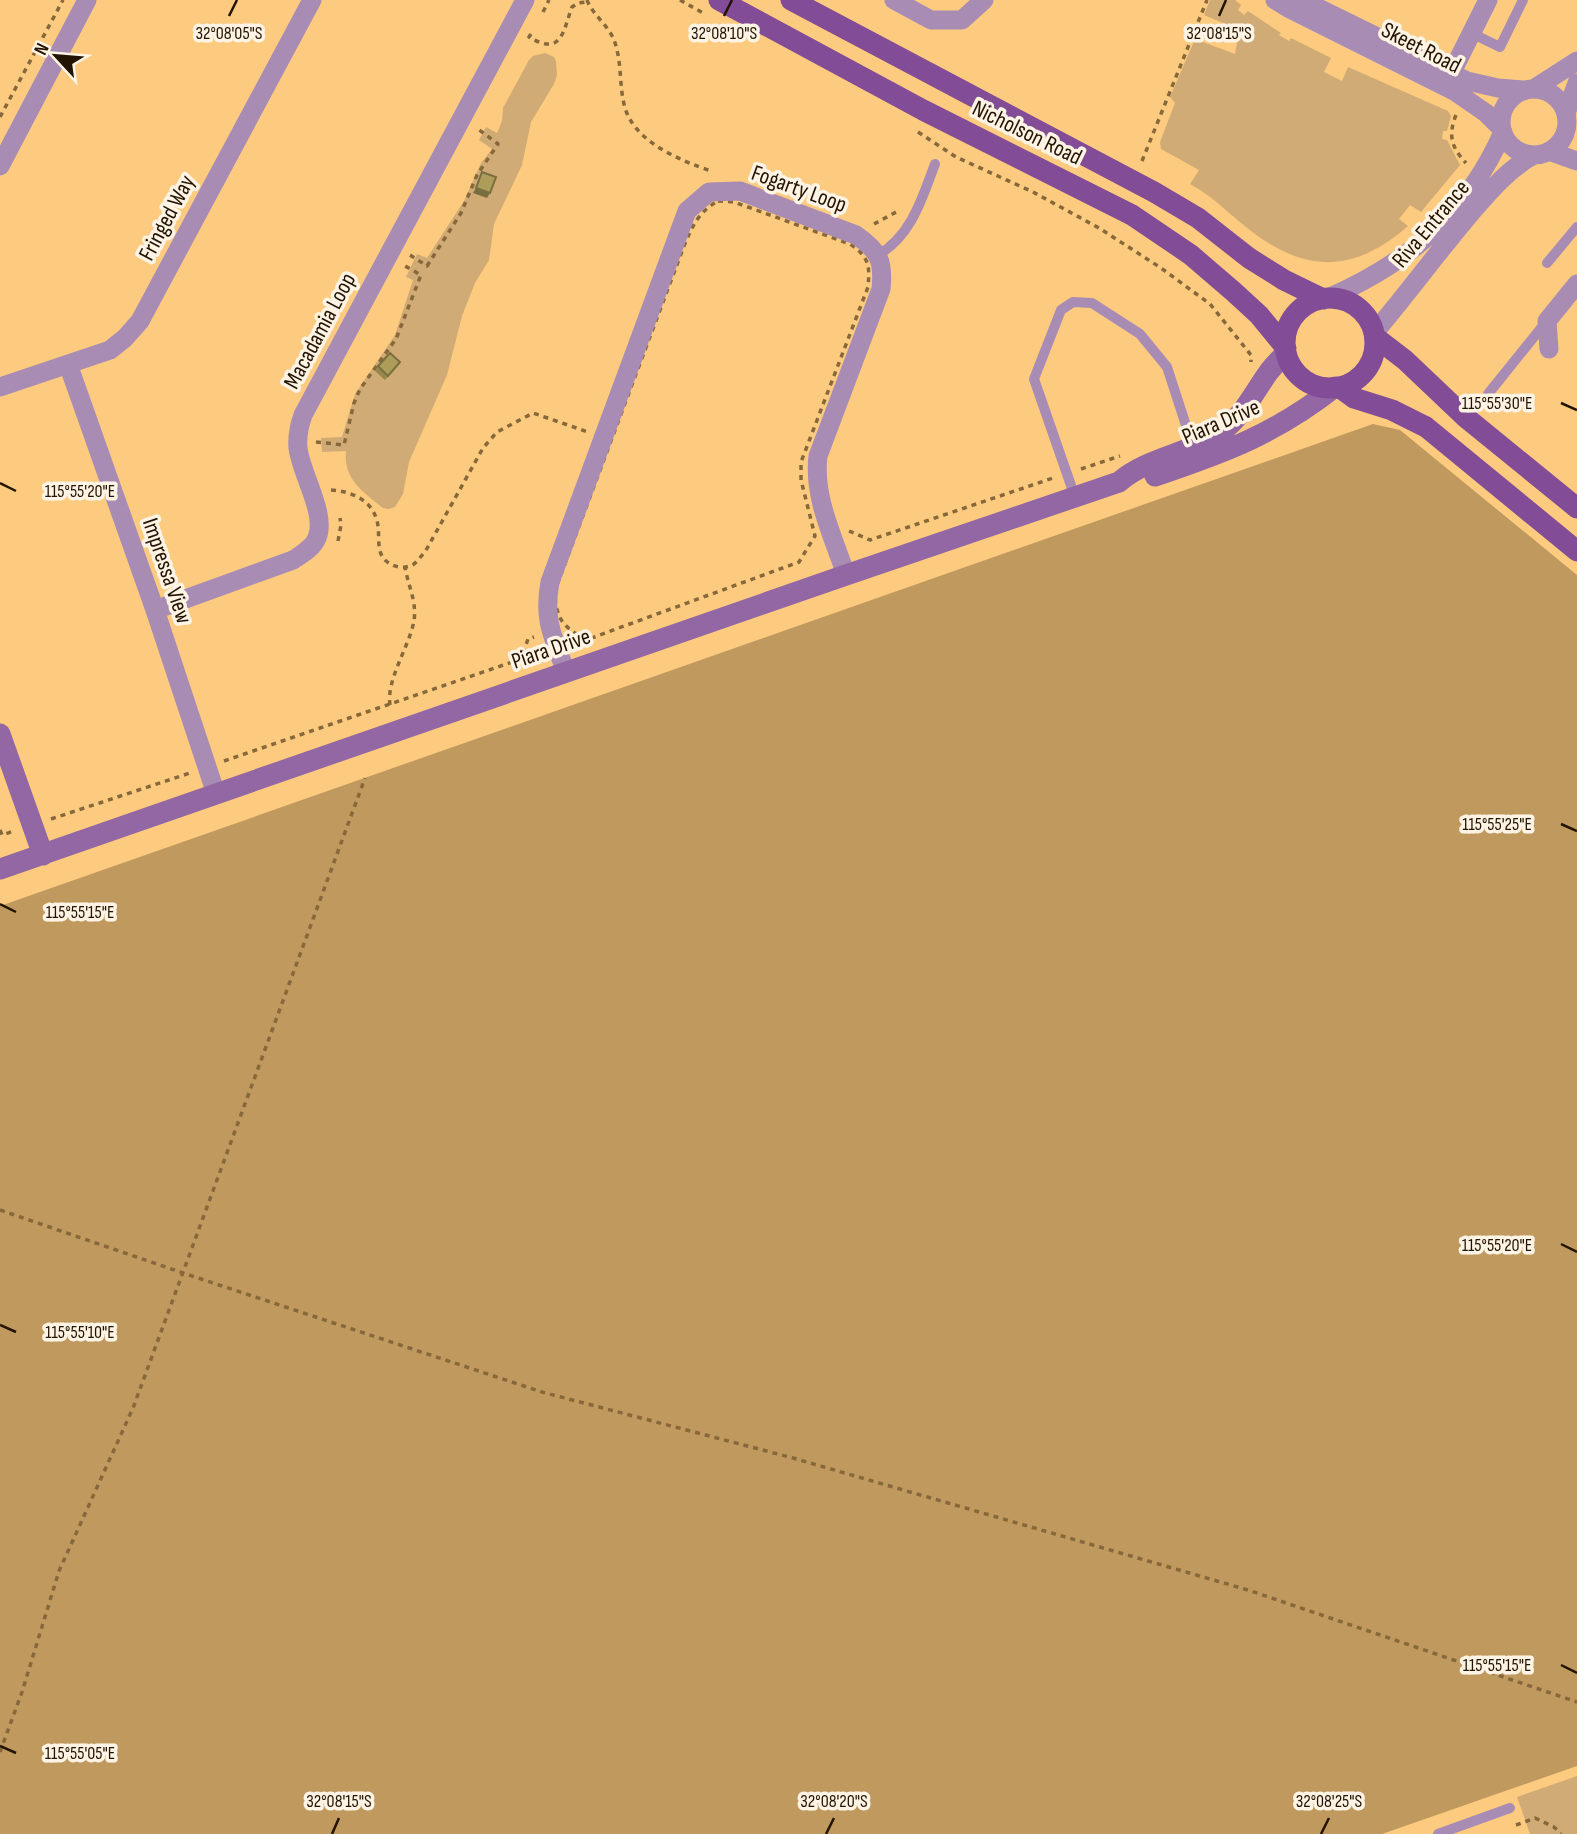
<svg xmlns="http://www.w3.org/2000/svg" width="1577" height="1834" viewBox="0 0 1577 1834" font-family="'Sofia Sans Condensed',sans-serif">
<rect width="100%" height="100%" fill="#fdcb7f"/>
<path fill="#d0ab75" d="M1210 0H1235L1241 5 1238 10 1244 15 1248 11 1281 33 1279 35 1289 41 1291 38 1331 58 1324 72 1342 81 1348 67 1448 111 1451 116 1447 131H1443L1442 139 1447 140 1460 165 1421 212 1410 205 1399 219 1408 226C1352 275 1303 273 1246 227 1227 212 1211 195 1190 184L1199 170 1161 149 1160 142 1175 103 1170 97 1195 39 1235 54 1238 37 1235 28 1204 15Z
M545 53 554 57 556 61 557 75 554 84 531 122 522 165 494 224 489 260 475 283 462 316 447 375 409 462 403 494 395 507 389 509 383 508C363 492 343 479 346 451L322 452 321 438 342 437 355 394 395 335 413 280 406 277 417 254 427 258 464 201 481 163 492 149 479 140 486 127 497 133 502 121 503 108 529 60 533 56Z
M1577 1776V1834H1530L1517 1797Z"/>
<path fill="#c0995e" d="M1373 424 1400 430 1577 575V1766L1382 1834H0V906Z"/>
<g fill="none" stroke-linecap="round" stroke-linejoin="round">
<path stroke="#87683a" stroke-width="3.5" stroke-dasharray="5 5" stroke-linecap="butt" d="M587 0C592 14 608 25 614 40 622 61 619 83 624 104 632 141 679 160 711 171
M680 0 703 13
M543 12 549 0
M531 34 529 37C562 57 563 31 572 7L578 3 586 2
M1456 115C1448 135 1451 147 1466 163
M0 117 63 0
M918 132 956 157 1033 192 1099 228 1161 268 1210 304 1251 355V362
M1142 161 1207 0
M718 201 734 202 850 244C869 257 870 265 868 287L801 462V480L815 536 799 562 586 640C562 625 558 622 554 593L684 246C692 227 698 212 718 201Z
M874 224 898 211
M410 255 427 266 461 213 477 175 498 144 478 129
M316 442 344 445 354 403 360 389 396 339 421 275 405 266
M1081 469 1120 456
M331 490C351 491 372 500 377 521 380 531 377 544 381 554 386 566 403 571 414 564 418 561 421 556 425 552L483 448 497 432 533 413 588 432
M849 531 870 540 1053 478
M338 541 341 525 340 518
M390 705C386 680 409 647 414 621 417 601 408 586 405 567
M224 761 521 659 528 639 534 637
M51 819 190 773
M0 830 2 835 14 831
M0 1210 183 1273 542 1392 793 1458 1248 1590 1577 1702
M0 1752 22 1692 59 1571 133 1408 365 778
M1516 1825 1535 1818 1554 1827 1561 1834"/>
<path stroke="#a98cb4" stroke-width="10" d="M1471 33 1500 47 1523 0
M878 255C912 235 922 198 935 164
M1547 263 1577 227
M1488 394 1546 322
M1075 497 1034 379 1061 310 1073 302 1092 303 1140 334 1167 367 1193 447
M1438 1834 1510 1808"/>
<path stroke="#a98cb4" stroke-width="19" d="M894 0 931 20H962L984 0
M1275 0 1288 8 1454 91 1486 113 1502 129
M1302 0 1467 81 1498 88 1523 90
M1451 74 1488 0
M1535 88 1577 61
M1501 122a33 33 0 1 1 66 0a33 33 0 1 1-66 0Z
M1566 113 1577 83
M1549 151 1577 161
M0 166 87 0
M1328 298C1408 263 1467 214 1503 132
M1374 333C1407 294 1437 253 1470 214 1489 192 1508 169 1534 155
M1549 349 1547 321 1577 284
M68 364 155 610 216 794
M0 387 110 350 125 338 140 321 312 0
M155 610 293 560C302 554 313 548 317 538 327 514 301 474 298 448 297 436 299 426 303 415L525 0
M566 672C553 637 543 620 550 582L687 211 709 192 740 191 856 235C879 251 884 261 881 289L818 456C813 497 833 536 846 575"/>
<path stroke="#9367a3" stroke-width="21" d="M1155 476C1226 452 1275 434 1335 387
M0 734 43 855
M0 869 846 575 1119 482C1148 457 1190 454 1221 432 1243 416 1253 394 1268 373 1273 366 1280 359 1286 353"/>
<path stroke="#834c96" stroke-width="21" d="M719 0 923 110 1132 215 1191 255 1234 292 1259 315 1286 348
M791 0 1154 192 1198 218 1249 258 1284 280 1323 299
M1285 343a45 45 0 1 1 90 0a45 45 0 1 1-90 0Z
M1375 337 1405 360 1464 416 1577 508
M1339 387 1354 398 1392 410 1426 427 1577 551"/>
</g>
<path fill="#95874d" d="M400 362 385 380 375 371 378 366Z"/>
<path fill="#796e3f" d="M476 188 490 193 487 198 473 193Z"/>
<path fill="#ad9d5a" stroke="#796e3f" stroke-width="2" d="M482 172 496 177 490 193 476 188Z
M390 353 400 362 388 376 378 366Z"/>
<path fill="none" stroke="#221400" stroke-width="2.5" d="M229 16 237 0M724 16 732 0M1219 16 1226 0M1561 403 1577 410M0 483 16 491M1561 824 1577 831M0 904 16 912M1561 1244 1577 1252M0 1325 16 1332M1561 1665 1577 1673M0 1746 16 1753M332 1834 339 1818M826 1834 834 1818M1321 1834 1329 1818"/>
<g text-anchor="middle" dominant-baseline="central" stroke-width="7" stroke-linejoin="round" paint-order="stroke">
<g font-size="23" fill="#221400" stroke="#fef4e5">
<text transform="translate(1421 48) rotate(27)">Skeet Road</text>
<text transform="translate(1027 133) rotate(26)">Nicholson Road</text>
<text transform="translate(799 189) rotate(20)">Fogarty Loop</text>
<text transform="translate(167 218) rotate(-62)">Fringed Way</text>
<text transform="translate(1431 224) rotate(-50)">Riva Entrance</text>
<text transform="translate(320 331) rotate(-62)">Macadamia Loop</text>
<text transform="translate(1221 422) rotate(-23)">Piara Drive</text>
<text transform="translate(167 571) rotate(71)">Impressa View</text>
<text transform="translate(551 649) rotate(-19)">Piara Drive</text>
</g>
</g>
<g font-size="18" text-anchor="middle" fill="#221400" stroke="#fef4e5" stroke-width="7" stroke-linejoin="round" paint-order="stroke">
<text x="229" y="39">32°08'05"S</text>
<text x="724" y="39">32°08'10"S</text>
<text x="1219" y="39">32°08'15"S</text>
<text x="1497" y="409">115°55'30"E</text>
<text x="80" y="497">115°55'20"E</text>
<text x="1497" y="830">115°55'25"E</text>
<text x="80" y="918">115°55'15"E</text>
<text x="1497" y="1251">115°55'20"E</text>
<text x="80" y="1338">115°55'10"E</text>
<text x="1497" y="1671">115°55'15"E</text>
<text x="80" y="1759">115°55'05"E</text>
<text x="339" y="1807">32°08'15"S</text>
<text x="834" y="1807">32°08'20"S</text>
<text x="1329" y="1807">32°08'25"S</text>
</g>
<g transform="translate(56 56) rotate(296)" stroke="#fef4e5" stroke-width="5" paint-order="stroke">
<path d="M0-5L12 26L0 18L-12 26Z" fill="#221400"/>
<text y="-10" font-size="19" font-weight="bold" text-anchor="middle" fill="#221400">N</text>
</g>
</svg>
